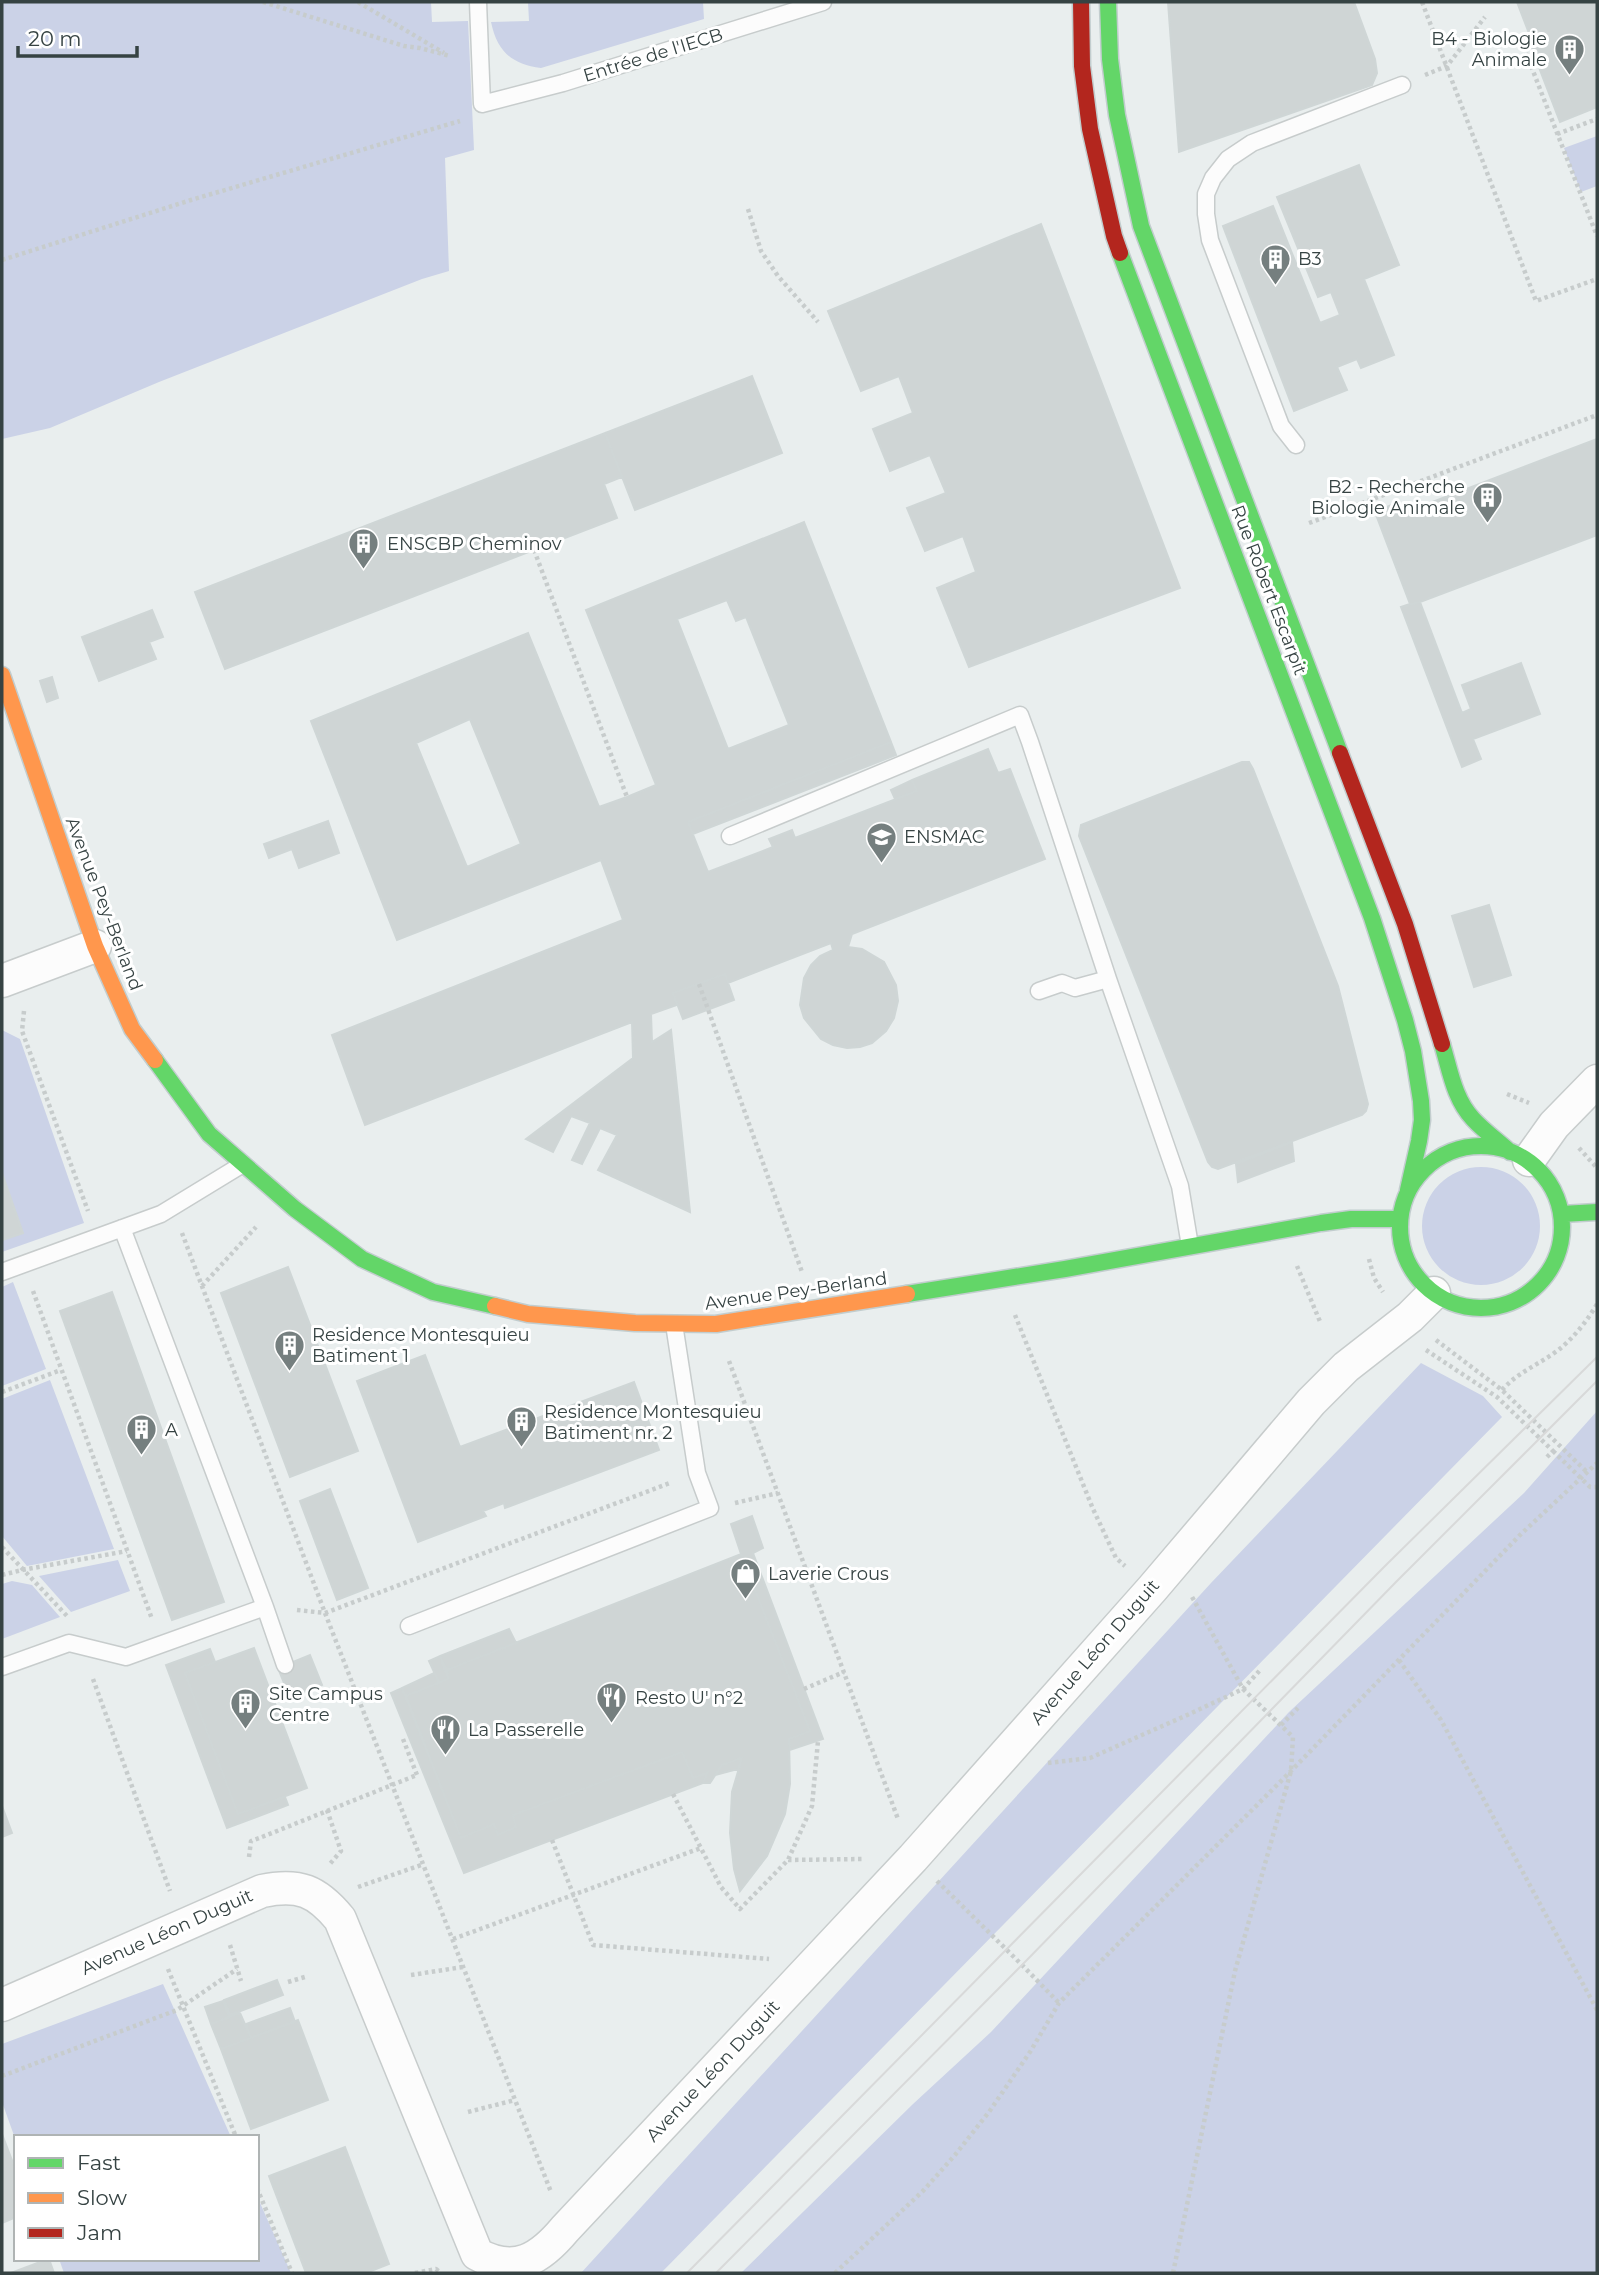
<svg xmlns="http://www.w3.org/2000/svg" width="1599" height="2275" viewBox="0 0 1599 2275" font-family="Montserrat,sans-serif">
<rect width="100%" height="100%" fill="#e9eeee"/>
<path fill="#cbd2e7" d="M2 2H431L432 22 468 21 474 150 445 158 449 271 422 279 159 382 50 428 2 439Z
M528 2H703L704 19 541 68C511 64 497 51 491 22L529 21Z
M1597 136V186L1581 192 1564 148Z
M2 1030 20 1039 84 1223 2 1252V1240L23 1233 2 1173Z
M1422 1226a59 59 0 1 1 118 0a59 59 0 1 1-118 0Z
M13 1282 46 1369 2 1386V1287Z
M1421 1363 1483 1396 1502 1417 661 2273H581L1211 1583Z
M50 1380 114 1549 27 1566 2 1536V1399Z
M1597 1411V2273H741L913 2104 991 2032 1289 1712 1524 1493Z
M118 1560 130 1591 71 1612 39 1576Z
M12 1581 32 1585 60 1617 2 1639V1584Z
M163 1984 231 2137H16V2141L2 2102V2044Z
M257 2196 291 2273H64L59 2259H257Z"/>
<path fill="#cfd5d5" stroke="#cfd6d6" stroke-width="2" fill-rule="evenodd" d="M1168 2H1354L1375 59 1377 73 1372 85 1179 152Z
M1517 2H1597V107L1560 122 1530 44V36Z
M1359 165 1399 265 1364 279 1394 355 1361 368 1357 359 1337 367 1347 390 1294 411 1223 226 1273 206 1320 323 1340 315 1331 292 1318 297 1277 197Z
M1041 224 1180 588 969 667 937 588 976 572 963 536 925 551 907 508 946 493 930 455 890 471 873 429 913 413 899 376 861 391 828 311Z
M752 376 782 453 635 510 605 433Z
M605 433 622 477 604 484 617 518 225 669 195 592Z
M1597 439V535L1420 602 1401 607 1410 604 1375 512 1396 503 1401 514Z
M804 522 891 742 688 822 708 872 773 847 769 839 792 830 795 838 917 791 912 780 988 749 998 773 1010 769 1045 859 852 934 848 947 862 949 884 962 896 985 898 1001 894 1018 886 1031 872 1043 860 1047 847 1048 833 1045 821 1039 804 1018 800 1005 804 978 811 965 820 956 833 950 831 943 728 983 725 974 673 993 677 1005 651 1014 652 1042 671 1030 690 1212 598 1170 617 1135 600 1128 582 1164 572 1160 590 1123 571 1116 553 1152 526 1139 633 1058 632 1022 365 1125 332 1035 623 920 601 860 397 940 311 721 528 633 599 807 627 797 656 785 586 610ZM727 600 736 621 746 617 789 725 728 749 677 619ZM470 719 521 844 467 867 416 743Z
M1420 602 1462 713 1471 709 1462 685 1521 663 1540 714 1473 739 1481 759 1462 767 1401 607Z
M152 610 163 637 149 642 156 659 99 681 82 637Z
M52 677 58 698 47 702 40 681Z
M891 742 896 755 693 834 688 822Z
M1242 762H1249L1253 769 1338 986 1368 1104 1366 1111 1362 1115 1218 1169 1212 1167 1208 1162 1079 836 1081 825Z
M912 780 917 791 895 799 891 790Z
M328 821 339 853 299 868 292 849 269 858 264 844Z
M1489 905 1511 975 1474 987 1452 916Z
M725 974 734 1000 683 1019 673 993Z
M1292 1142 1294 1161 1238 1182 1236 1164Z
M2 1173 23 1233 2 1240Z
M288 1267 358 1451 290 1477 221 1293Z
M112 1292 224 1602 172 1620 60 1311Z
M425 1355 460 1447 634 1382 659 1450 505 1508 504 1503 483 1511 486 1516 418 1542 357 1381Z
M330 1489 368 1588 337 1600 300 1501Z
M752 1516 763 1548 753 1553 823 1739 790 1750 789 1739 810 1731 741 1554 731 1524Z
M741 1554 810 1731 789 1739 790 1784 785 1814 767 1856 740 1891 734 1869 730 1833 732 1792 742 1758 722 1765 710 1783H703L707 1773 693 1778 682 1752 513 1815 516 1827 498 1835 494 1824 461 1838 406 1696 448 1679 447 1670Z
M509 1629 516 1643 447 1670 440 1656Z
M254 1648 307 1788 238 1814 185 1673Z
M210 1649 215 1662 185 1673 238 1814 285 1797 288 1805 227 1828 166 1665Z
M310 1655 322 1685 290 1698 278 1668Z
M440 1656 448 1679 439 1683 429 1661Z
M434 1673 439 1683 406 1696 402 1688Z
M402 1688 461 1838 494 1824 498 1835 516 1827 513 1815 682 1752 693 1778 707 1773 703 1783 464 1873 391 1693Z
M742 1758 738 1769 715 1775 722 1765Z
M2 1806 12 1833 2 1837Z
M277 1980 283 1995 230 2015 224 2000Z
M223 2001 229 2017 211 2024 205 2007Z
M290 2008 295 2022 251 2038 246 2024Z
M240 2013 251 2038 221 2049 211 2024Z
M298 2020 328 2100 251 2129 221 2049Z
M2 2134 16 2171V2217L2 2223Z
M345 2147 389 2264 366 2273H306L269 2176Z
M49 2259 54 2273H11L48 2259Z"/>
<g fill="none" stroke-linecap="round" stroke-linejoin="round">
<defs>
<path id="lane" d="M478 2 482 104 563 83 823 2
M1296 445 1281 426 1210 240 1206 214V194L1213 178 1228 159 1252 143 1402 85
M730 836 1020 715 1030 742 1108 979 1180 1186 1190 1246
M1039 991 1062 983 1075 988 1108 979
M2 1272 161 1214 243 1164
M265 1607 285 1665
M409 1626 710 1508 697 1473 674 1324
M2 1667 69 1643 126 1657 265 1607 122 1228"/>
<path id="street" d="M2 981 95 946
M1529 1160 1554 1125 1597 1081
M2 2005 262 1891C299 1883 317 1891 340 1919L477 2254C515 2275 540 2259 565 2229L913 1858 1152 1589 1311 1402 1346 1367 1410 1317 1434 1293"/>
<path id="fast" d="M1108 2 1110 59 1117 115 1141 226 1340 753
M1120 253 1372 918 1405 1020 1413 1051 1421 1101 1422 1120 1419 1141 1408 1190
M1442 1044C1450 1070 1454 1099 1473 1119 1484 1131 1498 1141 1510 1152
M155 1060 209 1134 295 1209 362 1259 433 1292 495 1306
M1400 1227a81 81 0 1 1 162 0a81 81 0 1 1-162 0Z
M1562 1214 1597 1212
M907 1294 1065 1269 1321 1223 1351 1219H1399"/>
<path id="slow" d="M2 675 95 946 132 1029 155 1060
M495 1306 528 1314 635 1323 716 1324 907 1294"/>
<path id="jam" d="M1081 2 1082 66 1090 129 1114 236 1120 253
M1340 753 1405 924 1442 1044"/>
</defs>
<use href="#lane" stroke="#c7cccc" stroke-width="19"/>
<use href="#street" stroke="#c7cccc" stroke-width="35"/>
<use href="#fast" stroke="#c2cdce" stroke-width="19"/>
<use href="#slow" stroke="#c2cdce" stroke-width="19"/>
<use href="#jam" stroke="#c2cdce" stroke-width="19"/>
<path stroke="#c7cccc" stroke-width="4.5" stroke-dasharray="3.5 3.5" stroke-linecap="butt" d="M263 2 404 46 420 48 450 56
M358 2 444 53
M1422 2 1536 301 1597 279
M1521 40 1597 236
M1425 75 1447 66 1485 17
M1557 134 1597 119
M748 209 761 251 778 276 818 322
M2 260 191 200 460 121
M1309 523 1597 415
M534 550 627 797
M699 984 802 1272
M24 1011 22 1031 88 1211
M1507 1094 1529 1103
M1579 1148 1597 1168
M182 1233 325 1613 551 2192
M1369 1259 1374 1278 1383 1292
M1297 1266 1321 1324
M202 1286 256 1227
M33 1291 152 1619
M1015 1315 1093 1509 1116 1558 1125 1566
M1436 1340 1502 1390 1587 1472
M1426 1350 1497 1397 1553 1451 1547 1457
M729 1361 898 1819
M1502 1390C1518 1372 1538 1365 1557 1351 1573 1339 1587 1321 1597 1304
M2 1392 61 1370
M1553 1451 1590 1487H1597
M735 1503 778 1493
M2 1547 67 1616
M2 1575 22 1570 127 1551
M297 1610 325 1613 670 1483
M1399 1660 1441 1720 1597 2010
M93 1679 170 1891
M804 1689 844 1672
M1281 1725 1298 1708
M403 1739 417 1775
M1048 1763 1090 1758 1185 1716 1243 1689 1261 1669
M673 1794 721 1887 740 1909 788 1860 812 1806 818 1741
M327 1810 341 1851 329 1865
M552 1840 593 1945 769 1959
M249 1857 251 1841 262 1837
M788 1860 863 1859
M937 1881 1022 1965 1059 2003
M358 1887 424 1864
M453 1939 701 1848
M230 1945 241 1981
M168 1969 236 2137
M411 1975 463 1967
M288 1982 308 1976
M2 2076 177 2010 237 1969
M468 2112 515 2100
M257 2188 292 2273
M415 2273 436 2269 441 2273
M835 2273 923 2191 955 2155 989 2112 1030 2052 1059 2003 1291 1771 1520 1535 1597 1463
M1173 2273 1235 1971 1291 1771 1293 1737 1243 1689 1191 1595"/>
<use href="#lane" stroke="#fcfcfc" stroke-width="16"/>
<use href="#street" stroke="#fcfcfc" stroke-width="32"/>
<use href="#fast" stroke="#63d668" stroke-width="16"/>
<use href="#slow" stroke="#ff974d" stroke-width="16"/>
<use href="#jam" stroke="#b3261e" stroke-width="16"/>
<path stroke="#d8d9d9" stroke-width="2" d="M687 2273 1384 1567 1597 1357
M716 2273 1022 1965 1395 1583 1597 1381"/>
<path stroke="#c7cccc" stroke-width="4.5" stroke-dasharray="3.5 3.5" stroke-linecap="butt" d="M262 1837 417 1775"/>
</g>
<defs>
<symbol id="building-pin" viewBox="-11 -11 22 30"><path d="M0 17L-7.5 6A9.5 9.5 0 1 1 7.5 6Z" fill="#757f7f" stroke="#fff"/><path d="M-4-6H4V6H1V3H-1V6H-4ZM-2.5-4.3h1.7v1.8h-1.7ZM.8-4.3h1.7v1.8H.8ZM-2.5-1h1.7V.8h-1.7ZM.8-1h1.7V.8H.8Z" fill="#fff"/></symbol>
<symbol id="university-pin" viewBox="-11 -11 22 30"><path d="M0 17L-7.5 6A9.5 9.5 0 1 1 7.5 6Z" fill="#757f7f" stroke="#fff"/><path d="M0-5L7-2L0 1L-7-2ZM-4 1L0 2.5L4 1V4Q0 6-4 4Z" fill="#fff"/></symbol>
<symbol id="shop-pin" viewBox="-11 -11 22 30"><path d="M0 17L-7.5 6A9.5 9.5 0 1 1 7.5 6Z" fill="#757f7f" stroke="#fff"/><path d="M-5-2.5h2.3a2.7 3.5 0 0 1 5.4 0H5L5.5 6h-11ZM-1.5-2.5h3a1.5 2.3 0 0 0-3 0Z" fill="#fff"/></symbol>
<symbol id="restaurant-pin" viewBox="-11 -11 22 30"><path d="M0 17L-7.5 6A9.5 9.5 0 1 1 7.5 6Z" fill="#757f7f" stroke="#fff"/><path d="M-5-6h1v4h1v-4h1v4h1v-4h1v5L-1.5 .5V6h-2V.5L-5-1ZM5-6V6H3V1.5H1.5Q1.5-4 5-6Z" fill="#fff"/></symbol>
</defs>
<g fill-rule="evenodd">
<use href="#building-pin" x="1552" y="32" width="35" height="47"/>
<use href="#building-pin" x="1258" y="242" width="35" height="47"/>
<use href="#building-pin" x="1470" y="480" width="35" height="47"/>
<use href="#building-pin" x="346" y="526" width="35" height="47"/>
<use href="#university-pin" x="864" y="820" width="35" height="47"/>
<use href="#building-pin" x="272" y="1328" width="35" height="47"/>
<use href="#building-pin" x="504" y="1404" width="35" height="47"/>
<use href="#building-pin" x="124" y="1412" width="35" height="47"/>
<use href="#shop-pin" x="728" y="1556" width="35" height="47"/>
<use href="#restaurant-pin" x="594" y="1680" width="35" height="47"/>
<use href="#building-pin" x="228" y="1686" width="35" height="47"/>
<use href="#restaurant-pin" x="428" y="1712" width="35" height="47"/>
</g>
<g text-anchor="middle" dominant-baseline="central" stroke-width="6" stroke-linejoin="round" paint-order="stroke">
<g font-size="18" fill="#364343" stroke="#fff" text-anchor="start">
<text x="1547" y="39" text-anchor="end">B4 - Biologie<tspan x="1547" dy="21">Animale</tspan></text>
<text x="1298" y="259">B3</text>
<text x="1465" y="487" text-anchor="end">B2 - Recherche<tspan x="1465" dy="21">Biologie Animale</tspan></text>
<text x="387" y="544">ENSCBP Cheminov</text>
<text x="904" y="837">ENSMAC</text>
<text x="312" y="1335">Residence Montesquieu<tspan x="312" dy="21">Batiment 1</tspan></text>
<text x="544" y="1412">Residence Montesquieu<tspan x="544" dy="21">Batiment nr. 2</tspan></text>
<text x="165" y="1430">A</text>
<text x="768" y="1574">Laverie Crous</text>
<text x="269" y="1694">Site Campus<tspan x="269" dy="21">Centre</tspan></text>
<text x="635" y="1698">Resto U' n°2</text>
<text x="468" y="1730">La Passerelle</text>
</g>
<g font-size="18" fill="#364343" stroke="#fff">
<text transform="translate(653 55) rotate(-17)">Entrée de l'IECB</text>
<text transform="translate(1269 590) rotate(69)">Rue Robert Escarpit</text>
<text transform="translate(104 904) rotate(69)">Avenue Pey-Berland</text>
<text transform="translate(796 1291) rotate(-8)">Avenue Pey-Berland</text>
<text transform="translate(1095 1652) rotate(-49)">Avenue Léon Duguit</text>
<text transform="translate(167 1932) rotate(-24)">Avenue Léon Duguit</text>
<text transform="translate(713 2071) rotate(-47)">Avenue Léon Duguit</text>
</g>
</g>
<rect width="1599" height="2275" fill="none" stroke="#364343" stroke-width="7"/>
<rect x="14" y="2135" width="245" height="126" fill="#ffffff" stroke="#afb4b4" stroke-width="2"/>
<rect x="28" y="2158" width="35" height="10" fill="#63d668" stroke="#afb4b4" stroke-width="2"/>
<text x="77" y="2170" font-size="21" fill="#364343">Fast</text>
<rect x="28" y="2193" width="35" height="10" fill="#ff974d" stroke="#afb4b4" stroke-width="2"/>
<text x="77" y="2205" font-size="21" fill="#364343">Slow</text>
<rect x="28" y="2228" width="35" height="10" fill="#b3261e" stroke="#afb4b4" stroke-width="2"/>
<text x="77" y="2240" font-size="21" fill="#364343">Jam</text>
<path d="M18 46v10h119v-10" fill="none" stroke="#364343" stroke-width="3.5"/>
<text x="28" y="46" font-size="21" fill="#364343" stroke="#ffffff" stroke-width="5" paint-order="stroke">20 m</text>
</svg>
